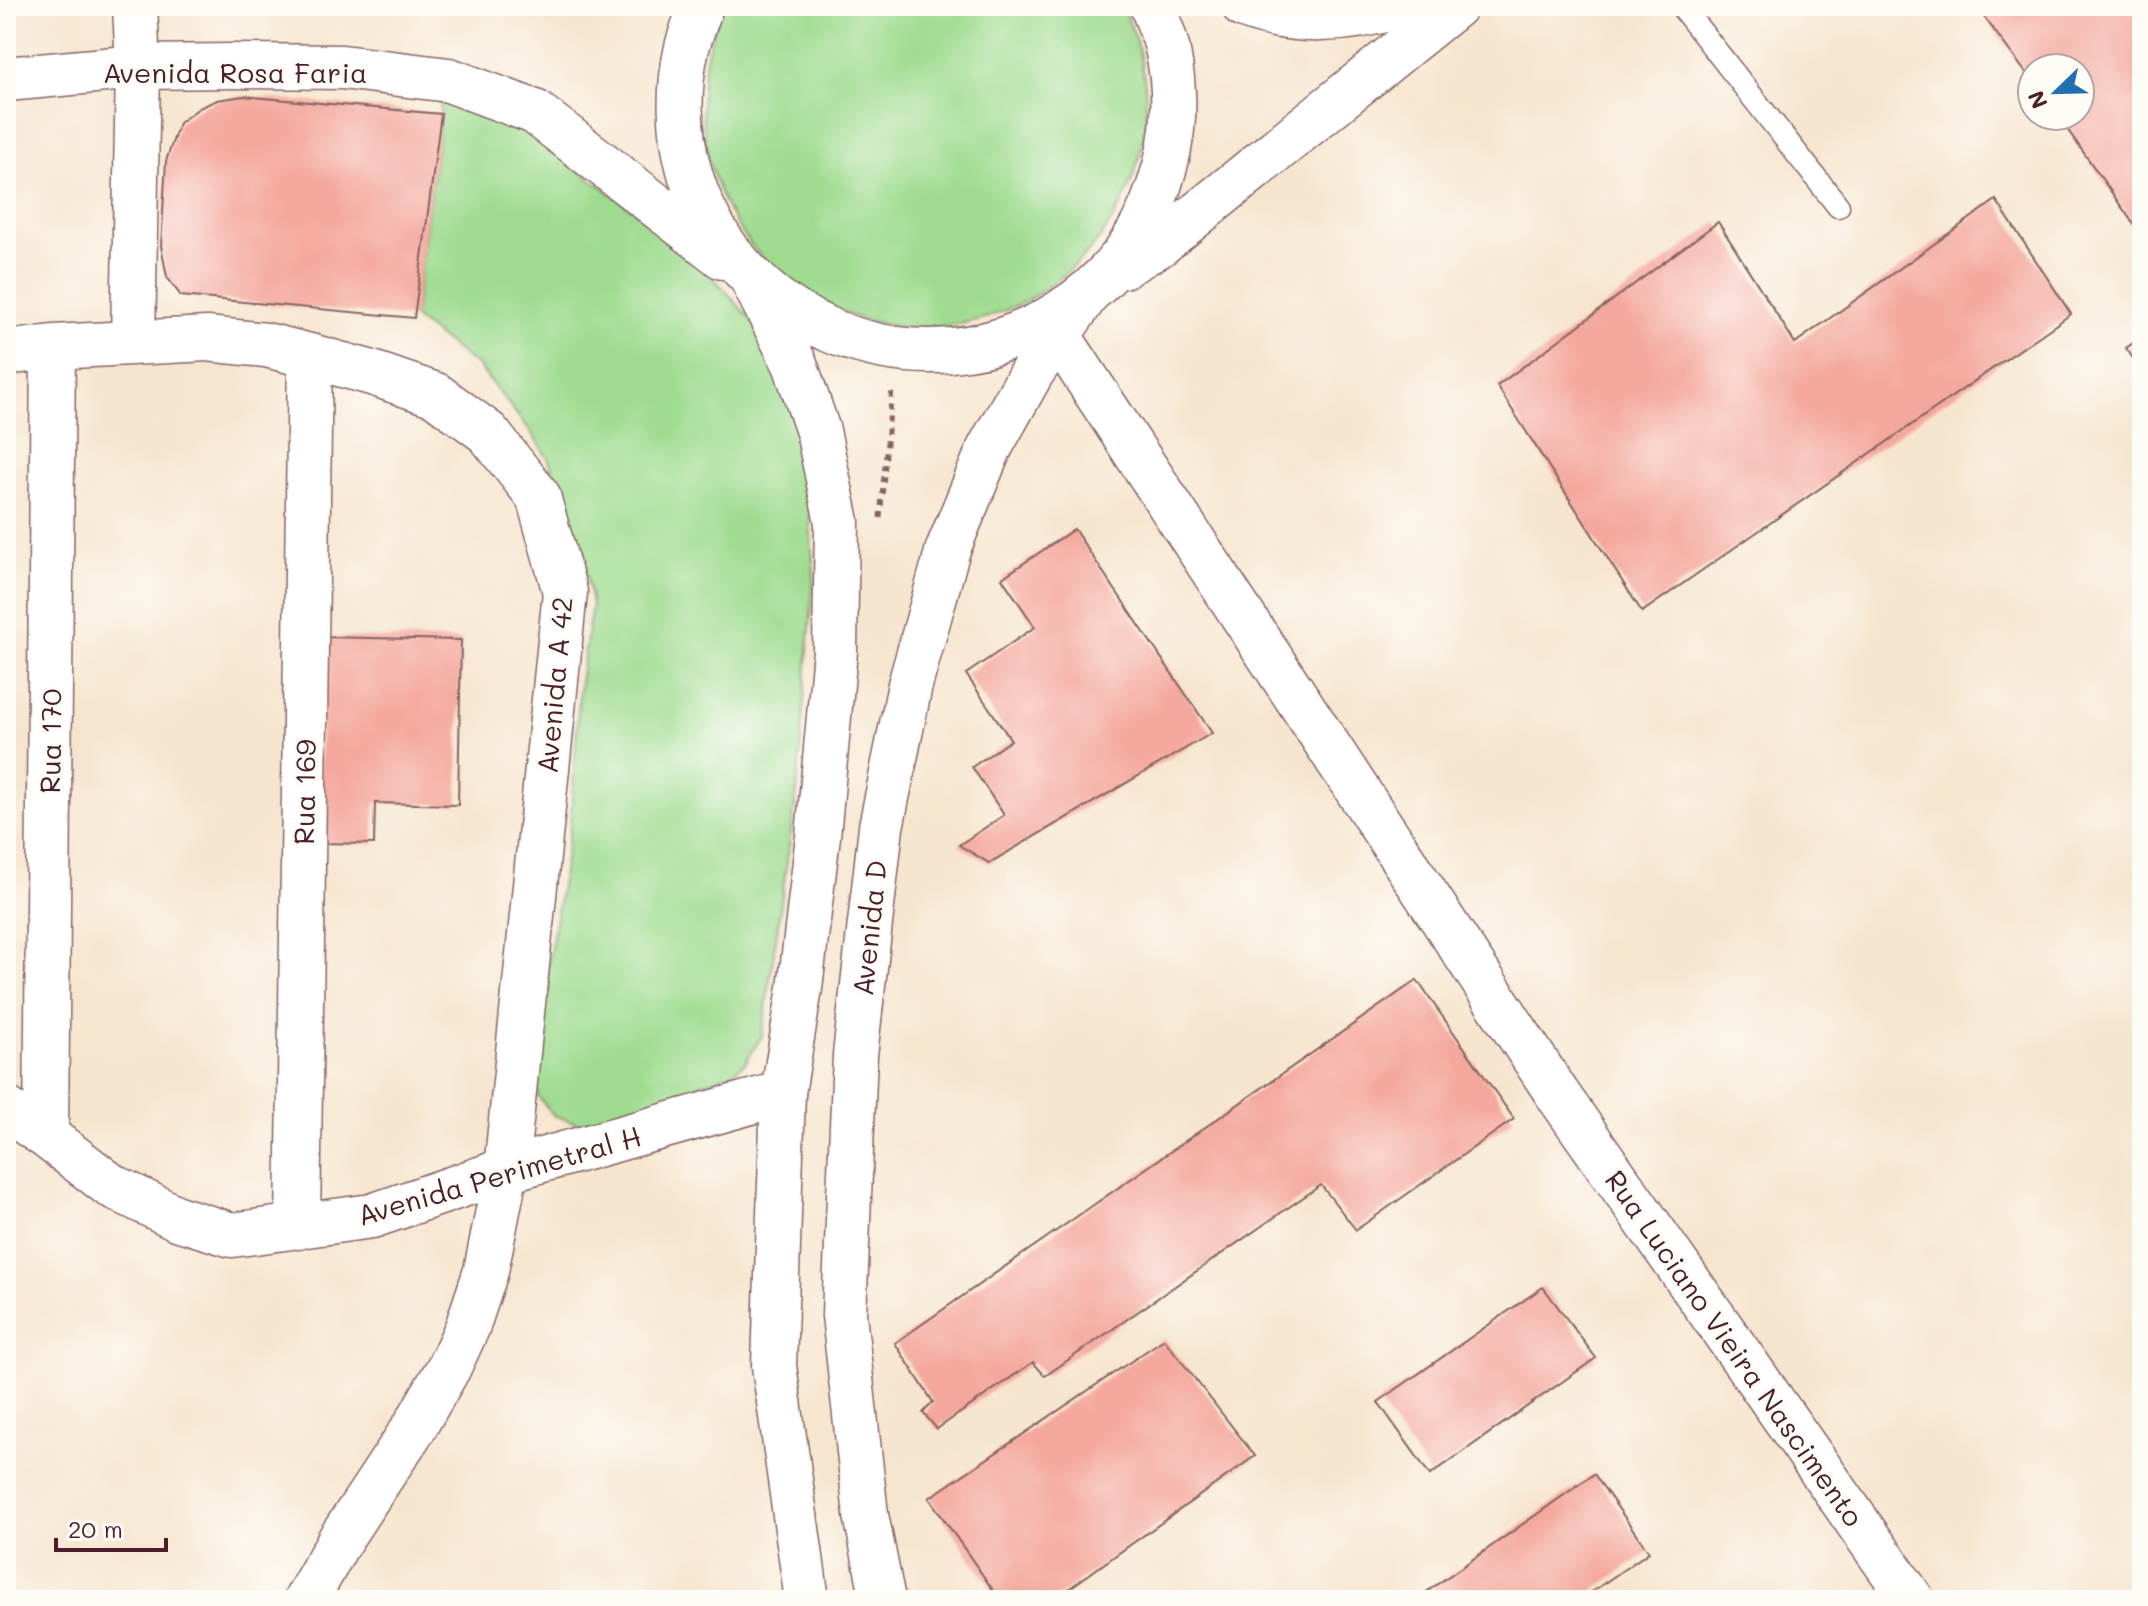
<svg xmlns="http://www.w3.org/2000/svg" width="2148" height="1606" viewBox="0 0 2148 1606" font-family="Mali,sans-serif">
<rect width="100%" height="100%" fill="#fdfcf7"/>
<filter id="ink" filterUnits="userSpaceOnUse"><feTurbulence type="fractalNoise" baseFrequency=".0125" numOctaves="2"/><feDisplacementMap in="SourceGraphic" scale="16" xChannelSelector="R" yChannelSelector="G"/><feConvolveMatrix kernelMatrix="1 2 1 2 8 2 1 2 1" color-interpolation-filters="sRGB"/></filter>
<filter id="wash" filterUnits="userSpaceOnUse"><feTurbulence type="fractalNoise" baseFrequency=".006" numOctaves="4" result="noise"/><feDisplacementMap in="SourceGraphic" scale="32" xChannelSelector="R" yChannelSelector="G"/><feGaussianBlur stdDeviation="1.8" result="paint"/><feColorMatrix in="noise" values="0 0 0 0 0 0 0 0 0 0 0 0 0 0 0 0 0 1.4 0 .05"/><feComposite in="paint" operator="in"/></filter>
<g filter="url(#wash)">
<rect width="100%" height="100%" fill="#f6e5ce"/>
<path fill="#9edb8f" stroke="#747d5d" stroke-width="2" d="M724 6H1122C1223 215 979 420 791 283 756 257 727 219 714 177 696 120 697 60 724 6Z
M438 92 508 119 690 251 755 324 771 356 794 420 806 471 814 576 797 791 762 1036 745 1063 730 1074 587 1126 554 1116 538 1096 535 1068 551 948 570 829 580 683 592 605 582 550 549 460 531 432 478 366 414 318 441 114Z"/>
<g id="blocks">
<path fill="#f4a89d" d="M1976 6H2142V236L2058 116H2080V68H2032V81Z
M243 96 441 114 414 318 181 296 167 277 161 246 166 161 179 123 199 108 217 100Z
M1996 200 2071 314 1642 612 1497 386 1718 222 1795 343Z
M2142 337V371L2126 348Z
M1074 529 1212 733 989 863 959 845 1004 815 972 767 1011 740 966 674 1035 627 1002 578Z
M323 637 461 640 458 805 375 803 374 844 318 843Z
M1417 980 1514 1119 1356 1230 1321 1185 1045 1376 1033 1362 937 1429 923 1413 933 1402 895 1343Z
M1543 1287 1596 1358 1430 1475 1378 1402Z
M1164 1339 1255 1456 1053 1600H1000L929 1498Z
M1594 1474 1649 1552 1580 1600H1415Z"/>
</g>
</g>
<g filter="url(#ink)">
<use href="#blocks" fill-opacity="0" stroke="#866464" stroke-width="2"/>
<g fill="none" stroke-linecap="round" stroke-linejoin="round">
<defs>
<path id="service" d="M1681 6 1838 206"/>
<path id="minor" d="M1058 335 1558 1095 1912 1600
M133 343 138 67 135 6
M6 353 53 347 207 339 266 345 310 356 372 373 436 395 488 433 538 496 565 592 506 1170 486 1271 467 1328 449 1367 415 1426 339 1541 306 1600
M6 1109 46 1136 110 1185 177 1218 232 1235 372 1216 506 1170 783 1093
M46 1136 53 347
M298 1227 310 356"/>
<path id="tertiary" d="M701 6C696 21 689 37 686 52 678 88 679 131 688 166 729 327 921 402 1059 313 1101 287 1133 251 1152 205 1173 153 1179 107 1168 52 1165 36 1158 21 1152 6
M1244 6C1292 25 1349 22 1398 6
M6 79 138 67 232 66 342 67 449 80 535 112 723 257
M1123 266 1159 245 1455 6
M753 281 795 364 818 431 837 522 835 651 818 836 800 988 783 1093 774 1366 807 1600
M883 1600 866 1515 844 1315 855 1055 881 827 910 685 948 549 989 449 1032 372 1085 297"/>
</defs>
<use href="#service" stroke="#866464" stroke-width="25"/>
<use href="#minor" stroke="#866464" stroke-width="47"/>
<use href="#tertiary" stroke="#866464" stroke-width="47"/>
<path stroke="#866464" stroke-width="5" stroke-dasharray="6 6" stroke-linecap="butt" d="M880 518 892 389"/>
<use href="#service" stroke="#fff" stroke-width="22"/>
<use href="#minor" stroke="#fff" stroke-width="44"/>
<use href="#tertiary" stroke="#fff" stroke-width="44"/>
</g>
</g>
<g text-anchor="middle" dominant-baseline="central" stroke-width="7" stroke-linejoin="round" paint-order="stroke">
<g font-size="28" fill="#4a1f2b" stroke="#fdfcf7">
<text x="235" y="72">Avenida Rosa Faria</text>
<text transform="translate(554 685) rotate(-85)">Avenida A 42</text>
<text transform="translate(50 741) rotate(-89)">Rua 170</text>
<text transform="translate(304 792) rotate(-89)">Rua 169</text>
<text transform="translate(869 928) rotate(-84)">Avenida D</text>
<text transform="translate(499 1175) rotate(-16)">Avenida Perimetral H</text>
<text transform="translate(1735 1348) rotate(55)">Rua Luciano Vieira Nascimento</text>
</g>
</g>
<rect width="2148" height="1606" fill="none" stroke="#fdfcf7" stroke-width="32"/>
<g transform="translate(2056 92) rotate(247)"><circle r="38" fill="#fdfcf7" stroke="#b5a4a5" stroke-width="2"/>
<path d="M0-6L14 30L0 20L-14 30Z" fill="#1f6fb2"/>
<text y="-12" font-size="22" font-weight="bold" text-anchor="middle" fill="#4a1f2b">N</text>
</g>
<path d="M56 1538v12h110v-12" fill="none" stroke="#4a1f2b" stroke-width="4"/>
<text x="68" y="1538" font-size="24" fill="#4a1f2b" stroke="#fdfcf7" stroke-width="6" paint-order="stroke">20 m</text>
</svg>
